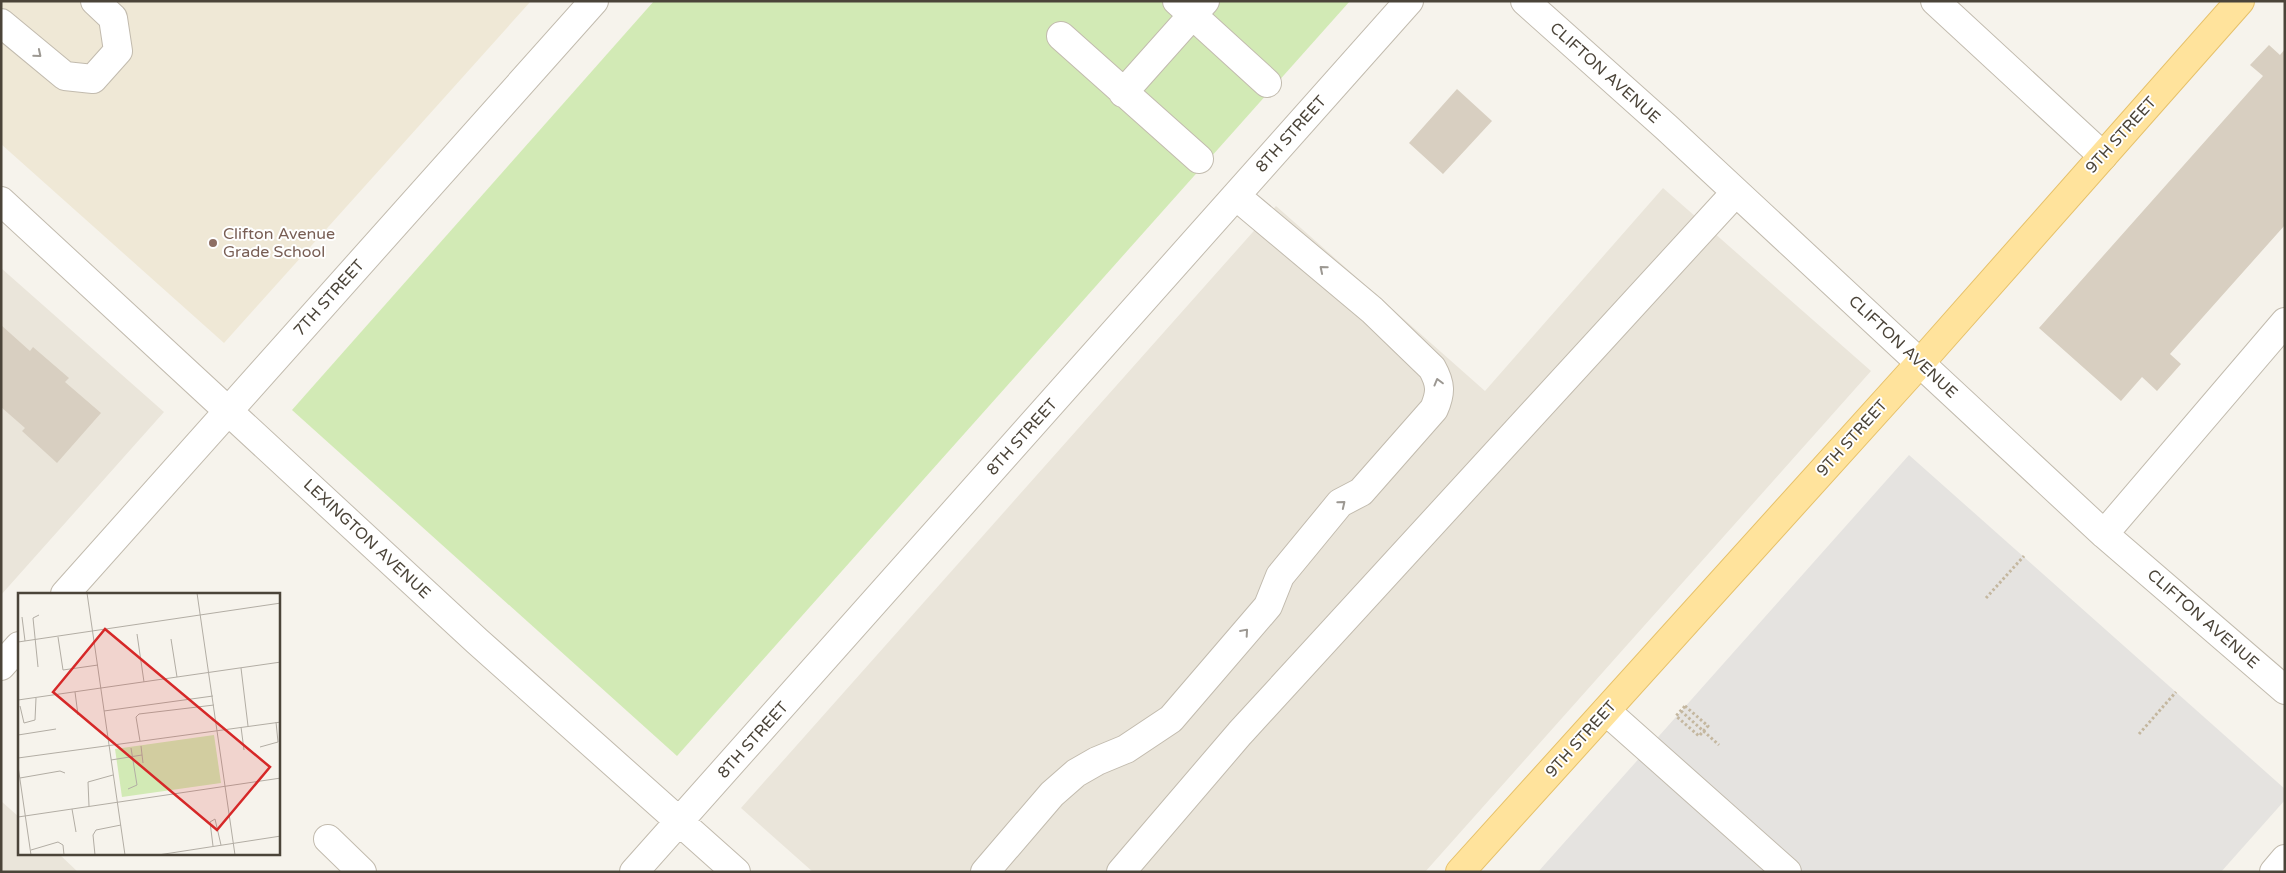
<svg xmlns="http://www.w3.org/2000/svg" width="2286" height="873" viewBox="0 0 2286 873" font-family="'Varela Round',sans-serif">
<rect width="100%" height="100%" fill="#f6f3ec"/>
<path fill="#eae5da" d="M1663 188 1871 371 1425 872H813L741 808 1276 206 1485 391Z
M1 268 164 412 1 595Z
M1 801 19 817V854H59L78 872H1Z"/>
<path fill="#efe8d6" d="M1 1H531L224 343 1 144Z"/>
<path fill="#d2eab5" d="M654 1H1350L677 756 292 410Z"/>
<path fill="#e5e3e0" d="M1909 455 2285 789V800L2221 872H1538Z"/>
<path fill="#d8cfc1" d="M2269 45 2280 55 2285 49V225L2170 354 2181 364 2157 391 2142 377 2121 401 2039 328 2263 76 2250 65Z
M1457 89 1492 121 1443 174 1409 143Z
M1 325 30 351 33 347 69 378 65 382 101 413 57 463 22 431 25 428 1 407Z"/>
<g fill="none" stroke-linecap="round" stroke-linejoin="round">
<defs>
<path id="minor" d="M1177 1 1267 83
M1525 1 1666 127 2104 534 2285 690
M1935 1 2103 156
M1 23 65 76 93 79 118 51 113 18 95 1
M1061 36 1199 159
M1123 93 1205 1
M1 201 477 641 736 872
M2104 534 2285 322
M65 594 594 1
M1 666 19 646
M1606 711 1787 872
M328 839 362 872
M634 872 1409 1
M985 872 1052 794 1076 773 1097 761 1126 749 1171 719 1268 606 1280 576 1340 503 1361 492 1434 409C1441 393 1441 384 1432 368L1372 310 1236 196
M1121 872 1240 733 1736 192
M2274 872 2285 859"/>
<path id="major" d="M1460 872 1920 363 2240 1"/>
</defs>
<use href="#minor" stroke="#c2bbae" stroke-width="30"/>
<use href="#major" stroke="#e6c16a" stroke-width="30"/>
<path stroke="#c4b79f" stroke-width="3" stroke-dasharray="2.5 2.5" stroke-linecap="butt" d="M1986 598 2024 556
M1685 706 1708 726 1699 736 1676 716Z
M1681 711 1719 745
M2139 734 2176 692"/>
<use href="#minor" stroke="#fff" stroke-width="28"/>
<use href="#major" stroke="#ffe39c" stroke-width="28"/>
</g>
<defs><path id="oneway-chevron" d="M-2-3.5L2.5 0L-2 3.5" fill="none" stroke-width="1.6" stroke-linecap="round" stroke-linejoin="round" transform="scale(1.25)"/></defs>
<g stroke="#9c9892">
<use href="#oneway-chevron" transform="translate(38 54) rotate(40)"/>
<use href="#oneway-chevron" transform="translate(1323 269) rotate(-140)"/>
<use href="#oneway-chevron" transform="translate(1438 382) rotate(-105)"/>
<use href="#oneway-chevron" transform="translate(1342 504) rotate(-39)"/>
<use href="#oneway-chevron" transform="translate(1245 632) rotate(-49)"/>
</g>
<circle fill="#8d6e63" stroke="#fff" stroke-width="2" cx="213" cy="243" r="5"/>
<g text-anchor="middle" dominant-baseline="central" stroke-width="4" stroke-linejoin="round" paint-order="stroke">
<g font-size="16" fill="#4b4439" stroke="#fff">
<text transform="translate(1605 73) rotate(42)">CLIFTON AVENUE</text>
<text transform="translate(1291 134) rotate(-48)">8TH STREET</text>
<text transform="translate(2121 135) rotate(-48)">9TH STREET</text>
<text transform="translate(329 298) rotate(-48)">7TH STREET</text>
<text transform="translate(1903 347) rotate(43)">CLIFTON AVENUE</text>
<text transform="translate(1022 437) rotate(-48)">8TH STREET</text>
<text transform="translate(1852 438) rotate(-48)">9TH STREET</text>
<text transform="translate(367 539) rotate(43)">LEXINGTON AVENUE</text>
<text transform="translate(2203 619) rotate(41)">CLIFTON AVENUE</text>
<text transform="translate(1581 739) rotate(-48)">9TH STREET</text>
<text transform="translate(753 740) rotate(-48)">8TH STREET</text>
</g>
<g font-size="16" fill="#785e54" stroke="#fff" text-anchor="start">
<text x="223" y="234">Clifton Avenue<tspan x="223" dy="18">Grade School</tspan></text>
</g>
</g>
<g transform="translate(18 593)">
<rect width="262" height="262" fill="#f6f3ec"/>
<path d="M196 142 203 190 104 204 97 156Z" fill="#d2eab5"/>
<path fill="none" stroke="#b2ada4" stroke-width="1" d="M69 0 107 262M179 0 217 262M4 24 7 48M119 41 126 89M40 44 45 77 80 72M153 46 159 84M0 49 263 10M20 74 15 25 21 22M223 75 230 133M57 99 60 122M0 107 263 69M2 113 6 130 17 127 18 105M86 118 195 103M223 134 226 157M0 142 38 136M122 148 118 124 121 121 196 112M123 153 125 170M242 154 260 149 258 129M0 165 263 129M93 167 124 162M0 173 13 262M2 185 42 178 47 180M110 196 119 192 113 155M71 213 70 189 95 182M54 216 58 239M0 224 263 185M195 253 192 229 197 226 203 252M13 257 40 249 45 252 46 262M77 262 75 242 78 237 103 232M140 262 263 243"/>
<path fill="#d62828" fill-opacity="0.15" stroke="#d62828" stroke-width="2.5" d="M87 36 252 174 199 237 35 99Z"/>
<rect width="262" height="262" fill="none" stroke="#4b4439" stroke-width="2.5"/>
</g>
<rect width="2286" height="873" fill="none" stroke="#4b4439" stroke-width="5"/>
</svg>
